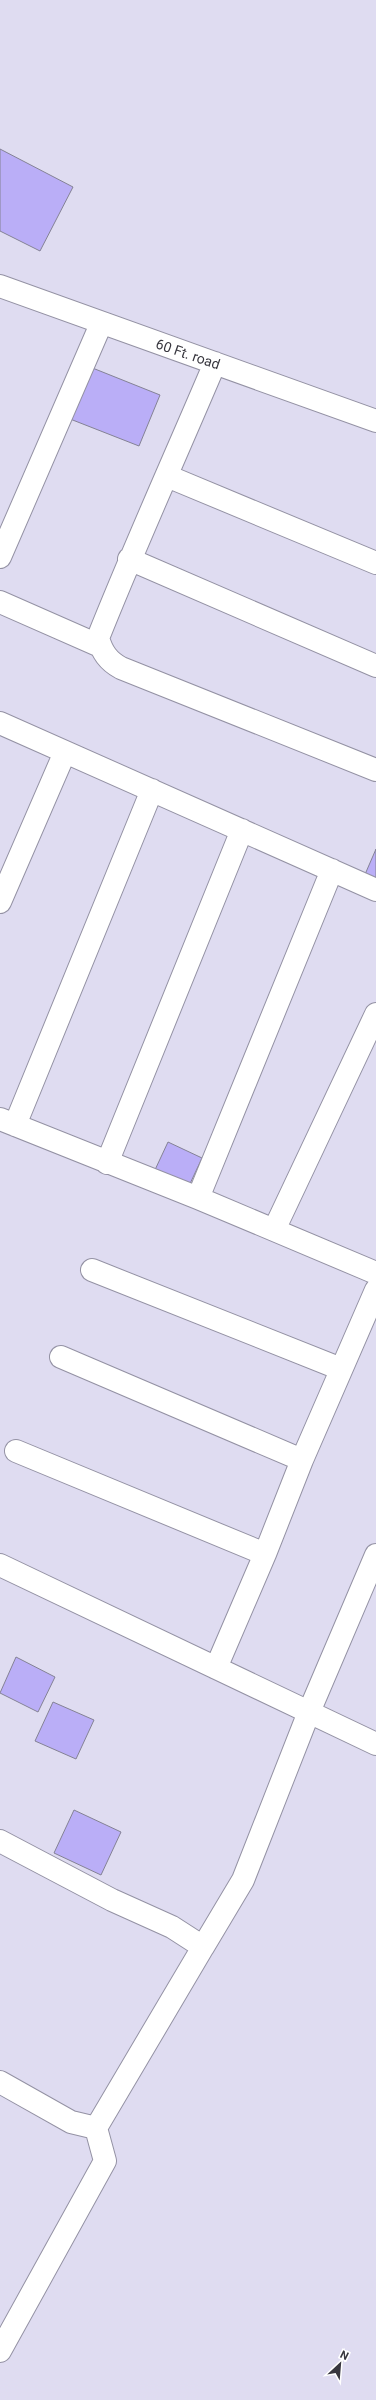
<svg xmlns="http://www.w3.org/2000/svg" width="376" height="2400" viewBox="0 0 376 2400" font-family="Roboto,sans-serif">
<rect width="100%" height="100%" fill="#dfdcf1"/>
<path fill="#baaef7" stroke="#848295" d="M0 149 73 187 40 251 0 231Z
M85 365 160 395 139 446 65 417Z
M376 849V884L363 879Z
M168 1142 202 1158 188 1188 154 1172Z
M16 1657 55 1677 38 1712 0 1693Z
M53 1702 94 1720 76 1759 35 1741Z
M74 1810 121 1832 101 1875 54 1853Z"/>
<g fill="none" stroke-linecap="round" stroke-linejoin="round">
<defs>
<path id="minor" d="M0 286 376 421
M215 363C176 455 135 545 98 638 102 652 108 661 121 668L376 770
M167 476 376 563
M0 557 101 324
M129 559 376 666
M0 602 100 646
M0 723 376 890
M0 902 65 752
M0 1119 198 1198 376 1273
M15 1125 152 790
M107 1163 242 830
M198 1198 332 870
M274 1230 376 1014
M92 1270 341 1369
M61 1357 302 1460
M16 1451 265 1554
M0 1565 376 1744
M216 1668 265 1554 302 1460 376 1290
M0 1841 112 1900 172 1927 203 1947 96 2128 71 2122 0 2082
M203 1947 243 1880 309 1712 376 1555
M0 2351 105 2161 96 2128"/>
</defs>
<use href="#minor" stroke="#9492a4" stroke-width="24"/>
<use href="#minor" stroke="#fff" stroke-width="22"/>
</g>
<g text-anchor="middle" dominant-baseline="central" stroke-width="3.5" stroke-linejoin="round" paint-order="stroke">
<g font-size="14" fill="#37363e" stroke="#fff">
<text transform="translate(188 354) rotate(19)">60 Ft. road</text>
</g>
</g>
<g transform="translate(340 2364) rotate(26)" stroke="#ffffff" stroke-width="3" paint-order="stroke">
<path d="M0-3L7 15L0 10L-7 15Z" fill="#37363e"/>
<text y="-6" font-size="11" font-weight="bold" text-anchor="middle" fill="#37363e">N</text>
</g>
</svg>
